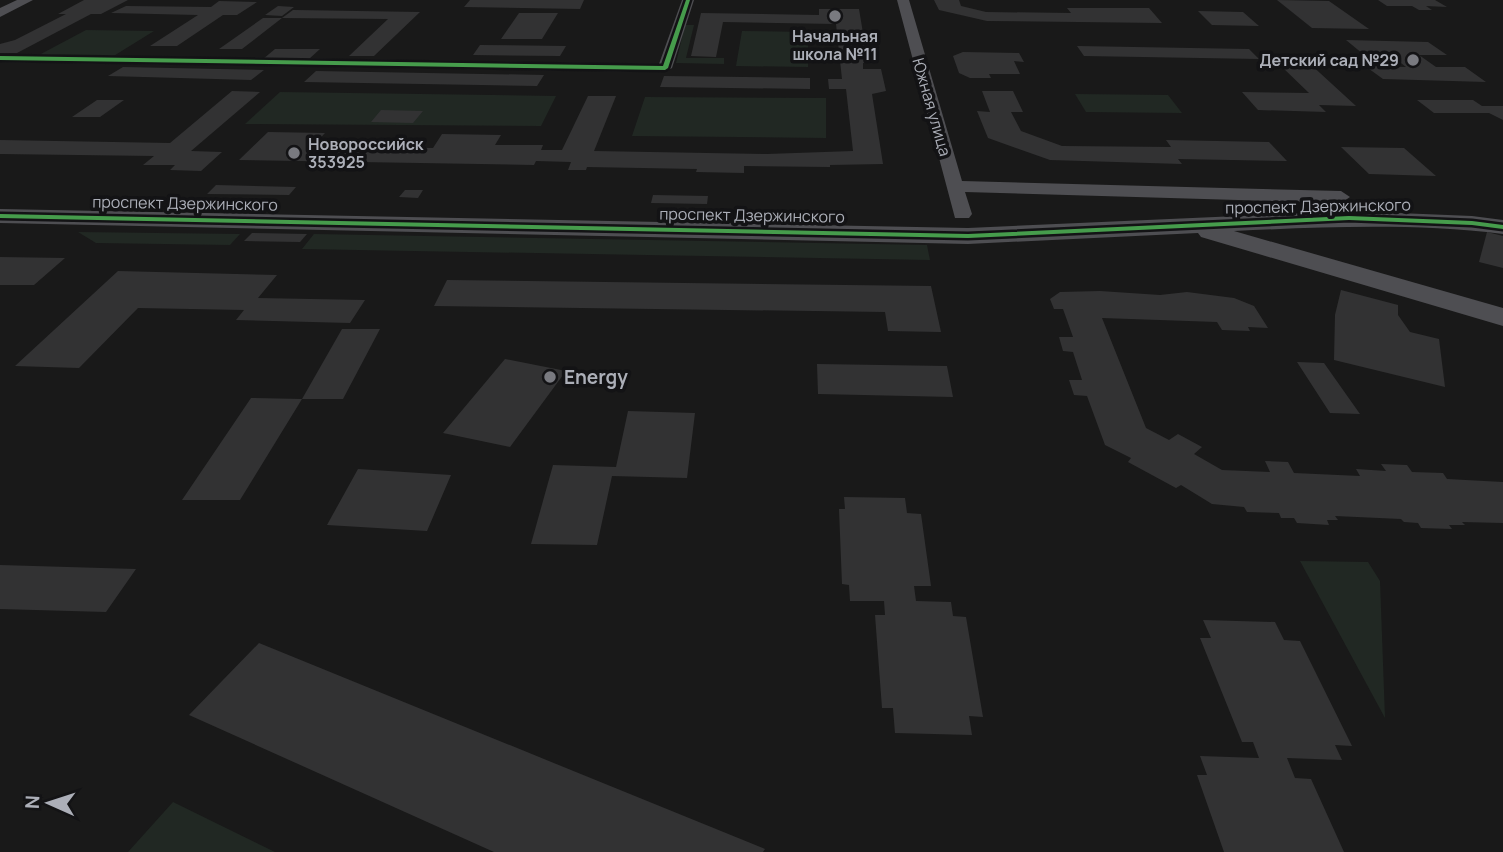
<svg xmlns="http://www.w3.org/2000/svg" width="1503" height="852" viewBox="0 0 1503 852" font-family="Manrope,sans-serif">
<rect width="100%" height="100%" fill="#191919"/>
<path fill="#212823" d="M685 25H694L686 58H724V64L676 63Z
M86 30 154 31 112 57 39 55Z
M742 31 808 32V67L736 66Z
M280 92 556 96 541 126 245 124Z
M1075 94 1168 95 1182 113 1086 112Z
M645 97 826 98V138L632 136Z
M78 232 240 234 230 245 96 243Z
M314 234 927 245 930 260 302 249Z
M1300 561 1368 562 1380 581 1385 718Z
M173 802 275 852H128Z"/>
<path fill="#323233" d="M84 0H128L101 14H91L17 53H0V44L15 40 66 14H58Z
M470 0H584L580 9 464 7Z
M934 0H959L961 6 986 12 1071 13 1067 8H1149L1162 23 987 21 939 10Z
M1277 0 1329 1 1369 29 1312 28Z
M1378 0H1435L1447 7 1426 6 1432 10H1419L1412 6H1387Z
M219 1 257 2 237 15H223L177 46H150L198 15 111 13 126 6 211 7Z
M278 6 294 7 282 16 265 15Z
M819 9H859L868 63H863V69H881L886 91 872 94 883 164 830 165V167L744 166V173L696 172 697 169 587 167 586 170H568L571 162 536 161 534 165 239 160 268 132 325 133 313 146 433 148 442 134 501 135 495 145H543L541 150H562L588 96H616L594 151 767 154 853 151 846 89H829L828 79H842L836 24 723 22 716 57 691 56 701 13 819 15Z
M293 10H295L420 12 374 56H349L388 19 282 18 242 49H219L263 18H282Z
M1198 11 1243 12 1259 26 1212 25Z
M519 13H558L542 39H501Z
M1346 40 1428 42 1447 55H1419L1436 67H1465L1486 82 1383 79 1365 66 1406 67 1391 55 1363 54Z
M480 45 566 46 560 56 473 55Z
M1077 46 1249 49 1259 59 1084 56Z
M275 49H320L309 59H263Z
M963 52 1019 53 1024 62 1014 61 1020 74H989L991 78H970L959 73 953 56Z
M1260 57 1291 58 1296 62H1308L1356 106 1319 105 1326 112 1258 110 1242 92 1309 93 1282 67 1269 66Z
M123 67 264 70 251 80 108 76Z
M316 71 544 75 537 86 304 82Z
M664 76 810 78V89L660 87Z
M232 91 260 92 191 151 222 152 201 171 170 170 175 165H143L154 156 0 154V140L170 143Z
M982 91H1013L1023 112H1011L1021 131 1062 146 1171 147 1166 140 1269 142 1287 161 1178 159 1182 164 1050 160 988 138 977 111 990 112Z
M97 100H124L100 117H72Z
M1417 100H1473L1482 106H1503V120L1489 113H1434Z
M381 110 423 111 413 123 371 122Z
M1341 147 1404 148 1436 176 1369 174Z
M216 185 296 187 289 195 207 194Z
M405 190H423L418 198 399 197Z
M653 195 708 196 707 204 651 203Z
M1487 232 1503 236V268L1479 262Z
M252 233 307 234 300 242 244 241Z
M0 257 65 258 34 285H0Z
M118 271 277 275 258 298 365 300 350 323 236 320 244 310 138 308 79 368 15 366Z
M447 280 931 286 941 332 888 331 885 312 434 306Z
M1341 290 1398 305V315L1410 332 1439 339 1445 387 1334 360 1335 315Z
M1100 291 1160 295 1187 292 1234 298 1254 306 1268 328 1248 327 1250 331 1222 330 1217 322 1102 318 1146 428 1169 440 1178 434 1202 447 1194 454 1222 470 1270 472 1265 461 1288 462 1294 473 1360 476 1356 469 1386 471 1381 464 1407 465 1412 472 1443 473 1447 479 1503 482V523L1462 522 1465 525H1449L1452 529 1421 528 1418 523 1404 522 1401 519 1335 516 1338 520H1327L1329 525 1297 523 1294 518H1281L1279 513 1247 512 1244 507 1212 504 1181 485 1176 488 1128 462 1131 458 1105 445 1087 396 1074 395 1069 380H1082L1073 352 1063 351 1059 337H1073L1063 309H1054L1050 299 1060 292Z
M342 329H380L343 399H302Z
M505 359 566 371 510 447 443 433Z
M1297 362 1324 363 1360 414 1330 413Z
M817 364 947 366 953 397 818 394Z
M251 398 302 399 240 500H182Z
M628 411 695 413 687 478 612 476 597 545 531 544 553 465 616 467Z
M358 469 451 475 427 531 327 525Z
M844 497 905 498 907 513 921 514 931 586H914L916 601 951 602 953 616 966 617 983 717 969 716 972 735 895 733 893 708H882L875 615H885L884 601H850L849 585 842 584 839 509H845Z
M0 565 136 569 106 612 0 609Z
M1203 620 1275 622 1284 640 1300 641 1352 746 1335 745 1342 760 1287 758 1295 778 1311 779 1344 852H1224L1197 775H1207L1200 756 1259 758 1253 742H1242L1200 638H1211Z
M259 643 765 849 763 852H494L189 715Z"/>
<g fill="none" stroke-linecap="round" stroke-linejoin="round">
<path fill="#4e4e52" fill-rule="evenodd" d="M17 0H33L0 17V8Z
M682 0H694L672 68 665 72 0 62V54L659 64Z
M897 0H909L962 181 1341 191 1350 197 1341 203 965 192 972 214 969 218H955Z"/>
<path fill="#4e4e52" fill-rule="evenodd" d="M0 209 968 228 1349 211 1472 216 1503 220V234C1413 223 1324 227 1234 231L1503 308V326L1201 237 1198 233 968 244 0 223Z"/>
<defs>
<path id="cycleway" d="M686 0H690L668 68 665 70 0 60V56L663 66Z
M0 214 968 234 1349 216 1472 221 1503 225V229L1472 225 1349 220 968 238 0 218Z"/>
</defs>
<use href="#cycleway" stroke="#131315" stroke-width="5"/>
<use href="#cycleway" fill="#469c4c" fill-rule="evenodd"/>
</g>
<g fill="#797a80" stroke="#131315" stroke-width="2.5">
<circle cx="835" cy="16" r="7"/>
<circle cx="1413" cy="60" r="7"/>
<circle cx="294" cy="153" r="7"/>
<circle cx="550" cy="377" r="7"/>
</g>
<g text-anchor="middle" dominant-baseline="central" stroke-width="7" stroke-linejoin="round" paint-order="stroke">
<g font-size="16" font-weight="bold" fill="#acafb8" stroke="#131315">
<text x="835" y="36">Начальная<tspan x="835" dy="18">школа №11</tspan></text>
<text x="1399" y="60" text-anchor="end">Детский сад №29</text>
<text x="308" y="144" text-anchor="start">Новороссийск<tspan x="308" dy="18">353925</tspan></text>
</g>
<g font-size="16" fill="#acafb8" stroke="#131315">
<text transform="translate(932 107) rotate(74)">Южная улица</text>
<text transform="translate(185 203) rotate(1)">проспект Дзержинского</text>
<text transform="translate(1318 206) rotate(-1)">проспект Дзержинского</text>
<text transform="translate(752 215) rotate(1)">проспект Дзержинского</text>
</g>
<g font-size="19" font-weight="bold" fill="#acafb8" stroke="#131315" text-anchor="start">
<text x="564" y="377">Energy</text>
</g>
</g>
<g transform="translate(49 803) rotate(273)" stroke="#131315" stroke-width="5" paint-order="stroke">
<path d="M0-5L12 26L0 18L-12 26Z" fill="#acafb8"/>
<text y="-10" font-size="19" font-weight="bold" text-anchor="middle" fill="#acafb8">N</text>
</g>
</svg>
